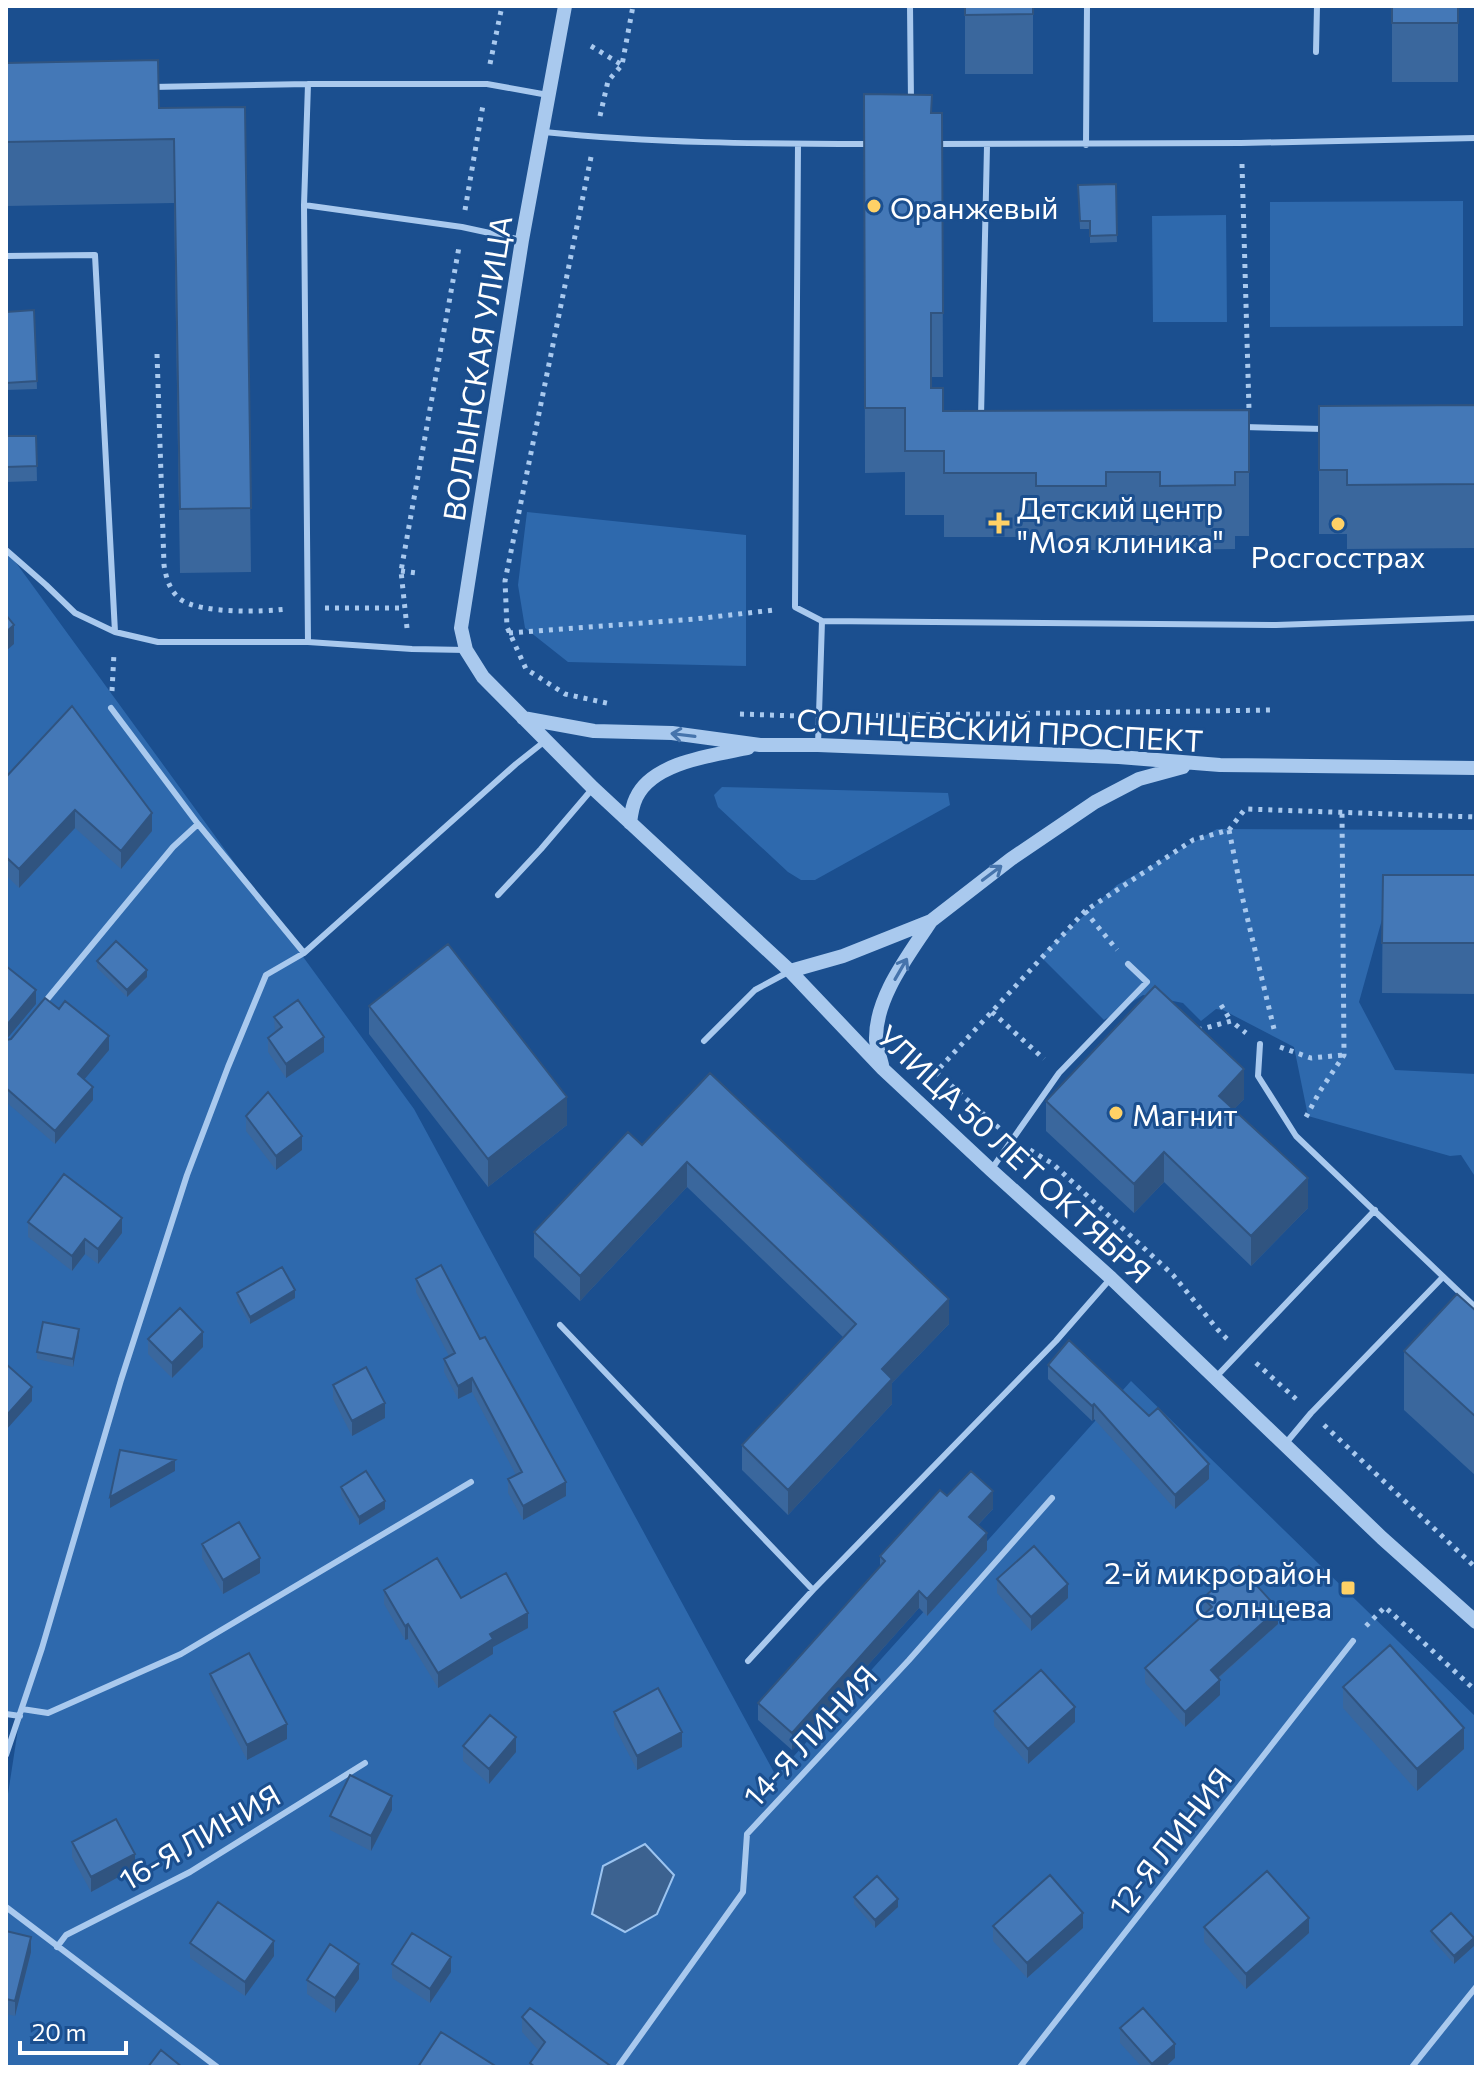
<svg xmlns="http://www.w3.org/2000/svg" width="1482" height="2073" viewBox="0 0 1482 2073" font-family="Commissioner,sans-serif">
<rect width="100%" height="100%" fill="#1b4f8f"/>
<path fill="#2e69ad" d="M1463 201V326L1270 327V202Z
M1226 215 1227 322H1153L1152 216Z
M527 512 746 535V666L568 662 525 628 518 585Z
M6 549 414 1109 776 1776 1131 1381 1476 1717V2067H6V1807L20 1716 6 1715Z
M722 787 948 793 950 805 815 880H801L788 872 718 807 714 795Z
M1217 829 1476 830V916H1383L1359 1002 1395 1070 1476 1074V1178L1461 1155 1450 1156 1308 1116 1294 1047 1223 1010 1216 1009 1201 1021 1183 1003 1143 995 1104 1020 1040 956 1117 885Z"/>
<path fill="#3c6290" stroke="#9cc4f0" stroke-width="2" d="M645 1844 674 1875 657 1914 625 1932 592 1914 603 1866Z"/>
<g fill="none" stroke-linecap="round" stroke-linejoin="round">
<path stroke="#a9c9ee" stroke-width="5" stroke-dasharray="4 6" stroke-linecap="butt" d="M591 46 622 65
M490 64 502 6
M600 116 608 81 622 65 633 6
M591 157 505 581 507 627 526 669 565 694 611 704
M1242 164 1249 410
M465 210 483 105
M157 354 164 565C166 578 170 591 180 599 200 614 263 612 287 609
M401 571 416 573
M325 608H404
M407 628 401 571 459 247
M509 633 695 619 774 610
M112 691 114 653
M740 714 798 716
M836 716 1275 710
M1229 830 1243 900 1274 1029
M1085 911 1117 950
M1221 1005 1231 1021
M992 1012 1044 1059
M1198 1030 1231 1021 1246 1033
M1280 1047 1311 1058 1344 1055
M1306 1117 1320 1091 1344 1055 1342 812
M999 1128 936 1072 1085 911 1193 840 1229 830 1245 809 1476 817
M1030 1150 1053 1164 1173 1275 1218 1330 1227 1339
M1256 1363 1296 1399
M1324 1425 1476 1568
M1366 1626 1385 1607 1476 1691"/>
<path stroke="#a9c9ee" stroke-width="6" d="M910 6 911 102
M1316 52 1317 6
M152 87 308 84H487L548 95
M544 132C652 143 760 144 869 144
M798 144 795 607 822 621 1276 625 1476 618
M936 144 1241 143 1476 138
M1086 145 1087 6
M304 205 462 227 522 240
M6 256 95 255 115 632 158 642H308L412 649 466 650
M981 417 987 146
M1244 427 1324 429
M6 550 46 585 75 613 115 632
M308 642 304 205 308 84
M111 708 198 824 304 953
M818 745 822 621
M498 895 541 849 593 788
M44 1003 173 847 198 824
M704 1041 755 990 790 971
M1260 1044 1258 1076 1296 1136 1476 1308
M991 1170 1059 1073 1147 982 1128 964
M560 1325 813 1590
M1216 1377 1375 1210
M1286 1443 1311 1413 1443 1277
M748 1661 813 1590 1056 1341 1111 1278
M22 1709 48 1713 181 1654 471 1482
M6 1714 20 1716
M6 1755 42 1648 121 1380 187 1175 228 1067 266 975 304 953 516 764 545 741
M6 1907 217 2067
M57 1947 66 1935 190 1872 365 1763
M618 2067 743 1892 747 1834 909 1660 1052 1498
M1020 2067 1353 1641
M1412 2067 1476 1987"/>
<path stroke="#a9c9ee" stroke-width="14" d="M565 6 522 240 461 628 466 650 483 677 593 788 790 971 883 1069 991 1170 1111 1278 1382 1538 1476 1622
M523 718 594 731 672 733 760 745H818L1119 757 1220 765 1476 768
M630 823C631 815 632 806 636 798 652 762 714 755 748 748
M790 971 843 956 931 921 1011 859 1095 802 1139 779 1183 767
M882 1065C880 1057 877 1048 876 1040 875 997 909 955 931 921"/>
</g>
<path fill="#3a679d" d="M965 6H1033V74H965Z
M1392 6H1458V82H1392Z
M6 63 159 108 245 107 251 572 180 573 174 203 6 206Z
M864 94 932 113H942L943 377H931V388L943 411 1249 410V536H1235V549L1160 550V536H1106V550H1036V537H944V515H905V472L865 473Z
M1116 184 1117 242 1090 243V229H1080L1078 185Z
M34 310 37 389 6 390V312Z
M1476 405V548L1347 549V534H1319V406Z
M6 436H36L37 481 6 482Z
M6 777 152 831 121 869 75 828 19 888 6 875Z
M1383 875H1476V994L1382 993Z
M97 961 147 977 127 997 97 968Z
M369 1006 567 1125 488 1187 369 1034Z
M274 1017 324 1052 286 1078 268 1052V1038L275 1032Z
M6 1040 109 1050 84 1079 93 1100 55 1144 6 1102Z
M710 1073 949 1324 892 1383V1404L788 1515 742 1470V1445L843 1337 687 1187 580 1301 534 1257V1232L642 1145Z
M1244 1099 1234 1109 1308 1208 1251 1266 1164 1182 1134 1213 1046 1131V1101Z
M246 1116 302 1150 276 1170 246 1131Z
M28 1222 122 1233 98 1264 85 1254 72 1271 28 1237Z
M416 1279 480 1339 566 1496 523 1520 508 1493V1479L516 1475 472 1392 458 1399 444 1372V1359L449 1356 416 1292Z
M237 1293 295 1298 250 1324 237 1301Z
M1476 1311V1476L1404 1410V1351Z
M79 1336 73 1367 37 1359V1352Z
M148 1339 203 1347 172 1378 148 1354Z
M1048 1365 1209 1479 1175 1509 1094 1419 1092 1421 1048 1379Z
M333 1385 385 1418 352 1436 333 1399Z
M341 1487 385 1509 359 1525 341 1495Z
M947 1496 993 1509 978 1525 987 1550 927 1616 919 1608 792 1750 758 1720V1703L880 1566V1556Z
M202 1544 260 1573 223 1594 202 1558Z
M997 1579 1068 1598 1031 1631 997 1593Z
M384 1590 461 1598 528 1628 493 1647V1654L438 1688 408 1639 405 1640 384 1604Z
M1203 1598 1278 1624 1219 1678 1220 1695 1185 1727 1145 1683V1668L1204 1614Z
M210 1674 287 1739 247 1760 210 1689Z
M1343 1687 1464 1749 1417 1791 1343 1708Z
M994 1711 1075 1722 1028 1764 994 1726Z
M614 1712 682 1747 637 1770 614 1726Z
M463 1746 516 1752 489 1784 463 1761Z
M392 1810 371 1851 330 1830V1816Z
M72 1842 135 1868 91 1892 72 1857Z
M854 1897 898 1907 875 1928 854 1904Z
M993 1926 1083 1928 1027 1978 993 1941Z
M1204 1927 1309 1933 1246 1989 1204 1942Z
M6 1931 31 1952 15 2016 6 2014Z
M1431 1931 1474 1946 1454 1964 1431 1938Z
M190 1943 274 1956 245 1996 190 1958Z
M392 1964 451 1972 430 2003 392 1978Z
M359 1979 335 2013 307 1994V1980Z
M522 2017 612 2067H530V2063L539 2051 522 2032Z
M1120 2028 1175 2058 1165 2067H1142L1120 2043Z"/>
<path fill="#305480" d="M14 625V644L6 651V632Z
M75 810V828L19 888V869Z
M152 813V831L121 869V851Z
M147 970V977L127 997V990Z
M36 990V1004L6 1040V1026Z
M109 1036V1050L78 1087V1074Z
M324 1037V1052L286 1078V1064Z
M1244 1069V1099L1219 1125V1096Z
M93 1087V1100L55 1144V1131Z
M567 1097V1125L488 1187V1159Z
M302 1136V1150L276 1170V1156Z
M1164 1152V1182L1134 1213V1184Z
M687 1162V1187L580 1301V1276Z
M1308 1178V1208L1251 1266V1236Z
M122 1218V1233L98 1264V1249Z
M85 1239V1254L72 1271V1256Z
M295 1290V1298L250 1324V1317Z
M949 1299V1324L892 1383V1404L788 1515V1490L882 1369Z
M79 1329V1336L73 1367V1359Z
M203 1332V1347L172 1378V1363Z
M472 1378V1392L458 1399V1386Z
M32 1387V1401L6 1430V1416Z
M385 1403V1418L352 1436V1421Z
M1094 1404V1419L1092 1421V1406Z
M175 1460V1471L110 1508V1497Z
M1209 1464V1479L1175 1509V1495Z
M566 1482V1496L523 1520V1506Z
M993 1491V1509L969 1534V1517Z
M385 1501V1509L359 1525V1517Z
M987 1533V1550L927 1616V1599Z
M260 1558V1573L223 1594V1580Z
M1068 1584V1598L1031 1631V1617Z
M919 1591V1608L792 1750V1733Z
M1278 1609V1624L1211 1684V1670Z
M528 1613V1628L493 1647V1654L438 1688V1673L490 1634Z
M408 1624V1639L405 1640V1626Z
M1220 1680V1695L1185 1727V1712Z
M1075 1707V1722L1028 1764V1749Z
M287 1724V1739L247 1760V1745Z
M1464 1728V1749L1417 1791V1769Z
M682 1732V1747L637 1770V1756Z
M516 1737V1752L489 1784V1769Z
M392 1796V1810L371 1851V1836Z
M135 1854V1868L91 1892V1877Z
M898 1899V1907L875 1928V1920Z
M1083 1913V1928L1027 1978V1963Z
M1309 1918V1933L1246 1989V1974Z
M31 1937V1952L15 2016V2001Z
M1474 1938V1946L1454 1964V1956Z
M274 1941V1956L245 1996V1982Z
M451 1957V1972L430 2003V1989Z
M359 1964V1979L335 2013V1998Z
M1175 2044V2058L1165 2067H1152V2064Z"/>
<path fill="#4478b7" stroke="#305480" stroke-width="2" d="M965 6H1033V14L965 15Z
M1392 6H1458V23H1392Z
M158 60 159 108 245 107 251 508 180 509 174 139 6 142V63Z
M864 94 932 95 931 113H942L943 313H931V388H943V411L1249 410V472H1235V485L1160 486V472H1106V486H1036V473H944V451H905V408H865Z
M1116 184 1117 235 1090 236V221H1080L1078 185Z
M34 310 37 381 6 383V312Z
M1476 405V484L1347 485V470H1319V406Z
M6 436H36L37 466 6 467Z
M6 615 14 625 6 632Z
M72 706 152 813 121 851 75 810 19 869 6 857V777Z
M1383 875H1476V943H1382Z
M116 941 147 970 127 990 97 961Z
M448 944 567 1097 488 1159 369 1006Z
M6 966 36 990 6 1026Z
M1155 986 1244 1069 1219 1096 1308 1178 1251 1236 1164 1152 1134 1184 1046 1101Z
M45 998 59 1009 65 1001 109 1036 78 1074 93 1087 55 1131 6 1088V1040L11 1039Z
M298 1000 324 1037 286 1064 268 1038 282 1027 274 1017Z
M710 1073 949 1299 882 1369 892 1379 788 1490 742 1445 856 1324 687 1162 580 1276 534 1232 628 1132 642 1145Z
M268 1092 302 1136 276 1156 246 1116Z
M64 1174 122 1218 98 1249 85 1239 72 1256 28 1222Z
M441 1265 480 1339 485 1337 566 1482 523 1506 508 1479 522 1472 472 1378 458 1386 444 1359 455 1353 416 1279Z
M282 1267 295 1290 250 1317 237 1293Z
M1457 1294 1476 1311V1417L1404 1351Z
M180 1308 203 1332 172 1363 148 1339Z
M43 1322 79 1329 73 1359 37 1352Z
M1069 1340 1149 1416 1158 1408 1209 1464 1175 1495 1094 1404 1092 1406 1048 1365Z
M6 1364 32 1387 6 1416Z
M366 1367 385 1403 352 1421 333 1385Z
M120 1450 175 1460 110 1497Z
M366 1471 385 1501 359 1517 341 1487Z
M971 1471 993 1491 969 1517 987 1533 927 1599 919 1591 792 1733 758 1703 885 1561 880 1556 940 1490 947 1496Z
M239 1522 260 1558 223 1580 202 1544Z
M1034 1546 1068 1584 1031 1617 997 1579Z
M437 1558 461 1598 506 1573 528 1613 490 1634 493 1639 438 1673 408 1624 405 1626 384 1590Z
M1239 1566 1278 1609 1211 1670 1220 1680 1185 1712 1145 1668 1212 1607 1203 1598Z
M1390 1645 1464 1728 1417 1769 1343 1687Z
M249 1653 287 1724 247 1745 210 1674Z
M1041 1670 1075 1707 1028 1749 994 1711Z
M658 1688 682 1732 637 1756 614 1712Z
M490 1715 516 1737 489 1769 463 1746Z
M350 1775 392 1796 371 1836 330 1816Z
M116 1819 135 1854 91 1877 72 1842Z
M1267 1871 1309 1918 1246 1974 1204 1927Z
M1050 1875 1083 1913 1027 1963 993 1926Z
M877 1876 898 1899 875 1920 854 1897Z
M218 1902 274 1941 245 1982 190 1943Z
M1451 1913 1474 1938 1454 1956 1431 1931Z
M6 1931 31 1937 15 2001 6 1999Z
M412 1933 451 1957 430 1989 392 1964Z
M330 1944 359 1964 335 1998 307 1980Z
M530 2008 612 2067H535L530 2063 545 2042 522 2017Z
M1143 2008 1175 2044 1152 2064 1120 2028Z
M441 2032 497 2067H418Z
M161 2050 182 2067H148Z"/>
<defs><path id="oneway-shaft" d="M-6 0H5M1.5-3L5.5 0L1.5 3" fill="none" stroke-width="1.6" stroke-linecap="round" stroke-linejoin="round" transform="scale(2)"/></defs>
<g stroke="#4674ac">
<use href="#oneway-shaft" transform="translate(683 735) rotate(-173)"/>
<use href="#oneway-shaft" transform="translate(992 873) rotate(-37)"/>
<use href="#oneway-shaft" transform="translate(901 969) rotate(-60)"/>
</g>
<g fill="#ffd166" stroke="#1b4f8f" stroke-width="3">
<circle cx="874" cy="206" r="8"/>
<path d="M995 511h8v8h8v8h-8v8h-8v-8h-8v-8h8z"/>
<circle cx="1338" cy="524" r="8"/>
<circle cx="1116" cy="1113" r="8"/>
<rect x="1340" y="1580" width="16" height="16" rx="4"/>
</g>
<g text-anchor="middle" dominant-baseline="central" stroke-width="6" stroke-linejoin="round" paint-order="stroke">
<g font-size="30" fill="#fff" stroke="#1b4f8f" text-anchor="start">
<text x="890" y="206">Оранжевый</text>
<text x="1017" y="506">Детский центр<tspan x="1017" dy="34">"Моя клиника"</tspan></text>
<text x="1338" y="555" text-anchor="middle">Росгосстрах</text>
<text x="1132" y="1113">Магнит</text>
<text x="1332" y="1571" text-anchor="end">2-й микрорайон<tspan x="1332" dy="34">Солнцева</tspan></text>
</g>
<g font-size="30" fill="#fff" stroke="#1b4f8f">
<text transform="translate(476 368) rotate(-81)">ВОЛЫНСКАЯ УЛИЦА</text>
<text transform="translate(1000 729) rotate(3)">СОЛНЦЕВСКИЙ ПРОСПЕКТ</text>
<text transform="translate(1015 1153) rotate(43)">УЛИЦА 50 ЛЕТ ОКТЯБРЯ</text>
<text transform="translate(809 1735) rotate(-47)">14-Я ЛИНИЯ</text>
<text transform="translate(199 1836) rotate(-30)">16-Я ЛИНИЯ</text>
<text transform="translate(1169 1841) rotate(-52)">12-Я ЛИНИЯ</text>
</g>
</g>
<rect width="1482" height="2073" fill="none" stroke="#ffffff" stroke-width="16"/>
<path d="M20 2041v12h106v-12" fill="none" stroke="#ffffff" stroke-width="4"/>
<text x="32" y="2041" font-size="24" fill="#ffffff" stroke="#1b4f8f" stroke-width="6" paint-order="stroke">20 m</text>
</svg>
